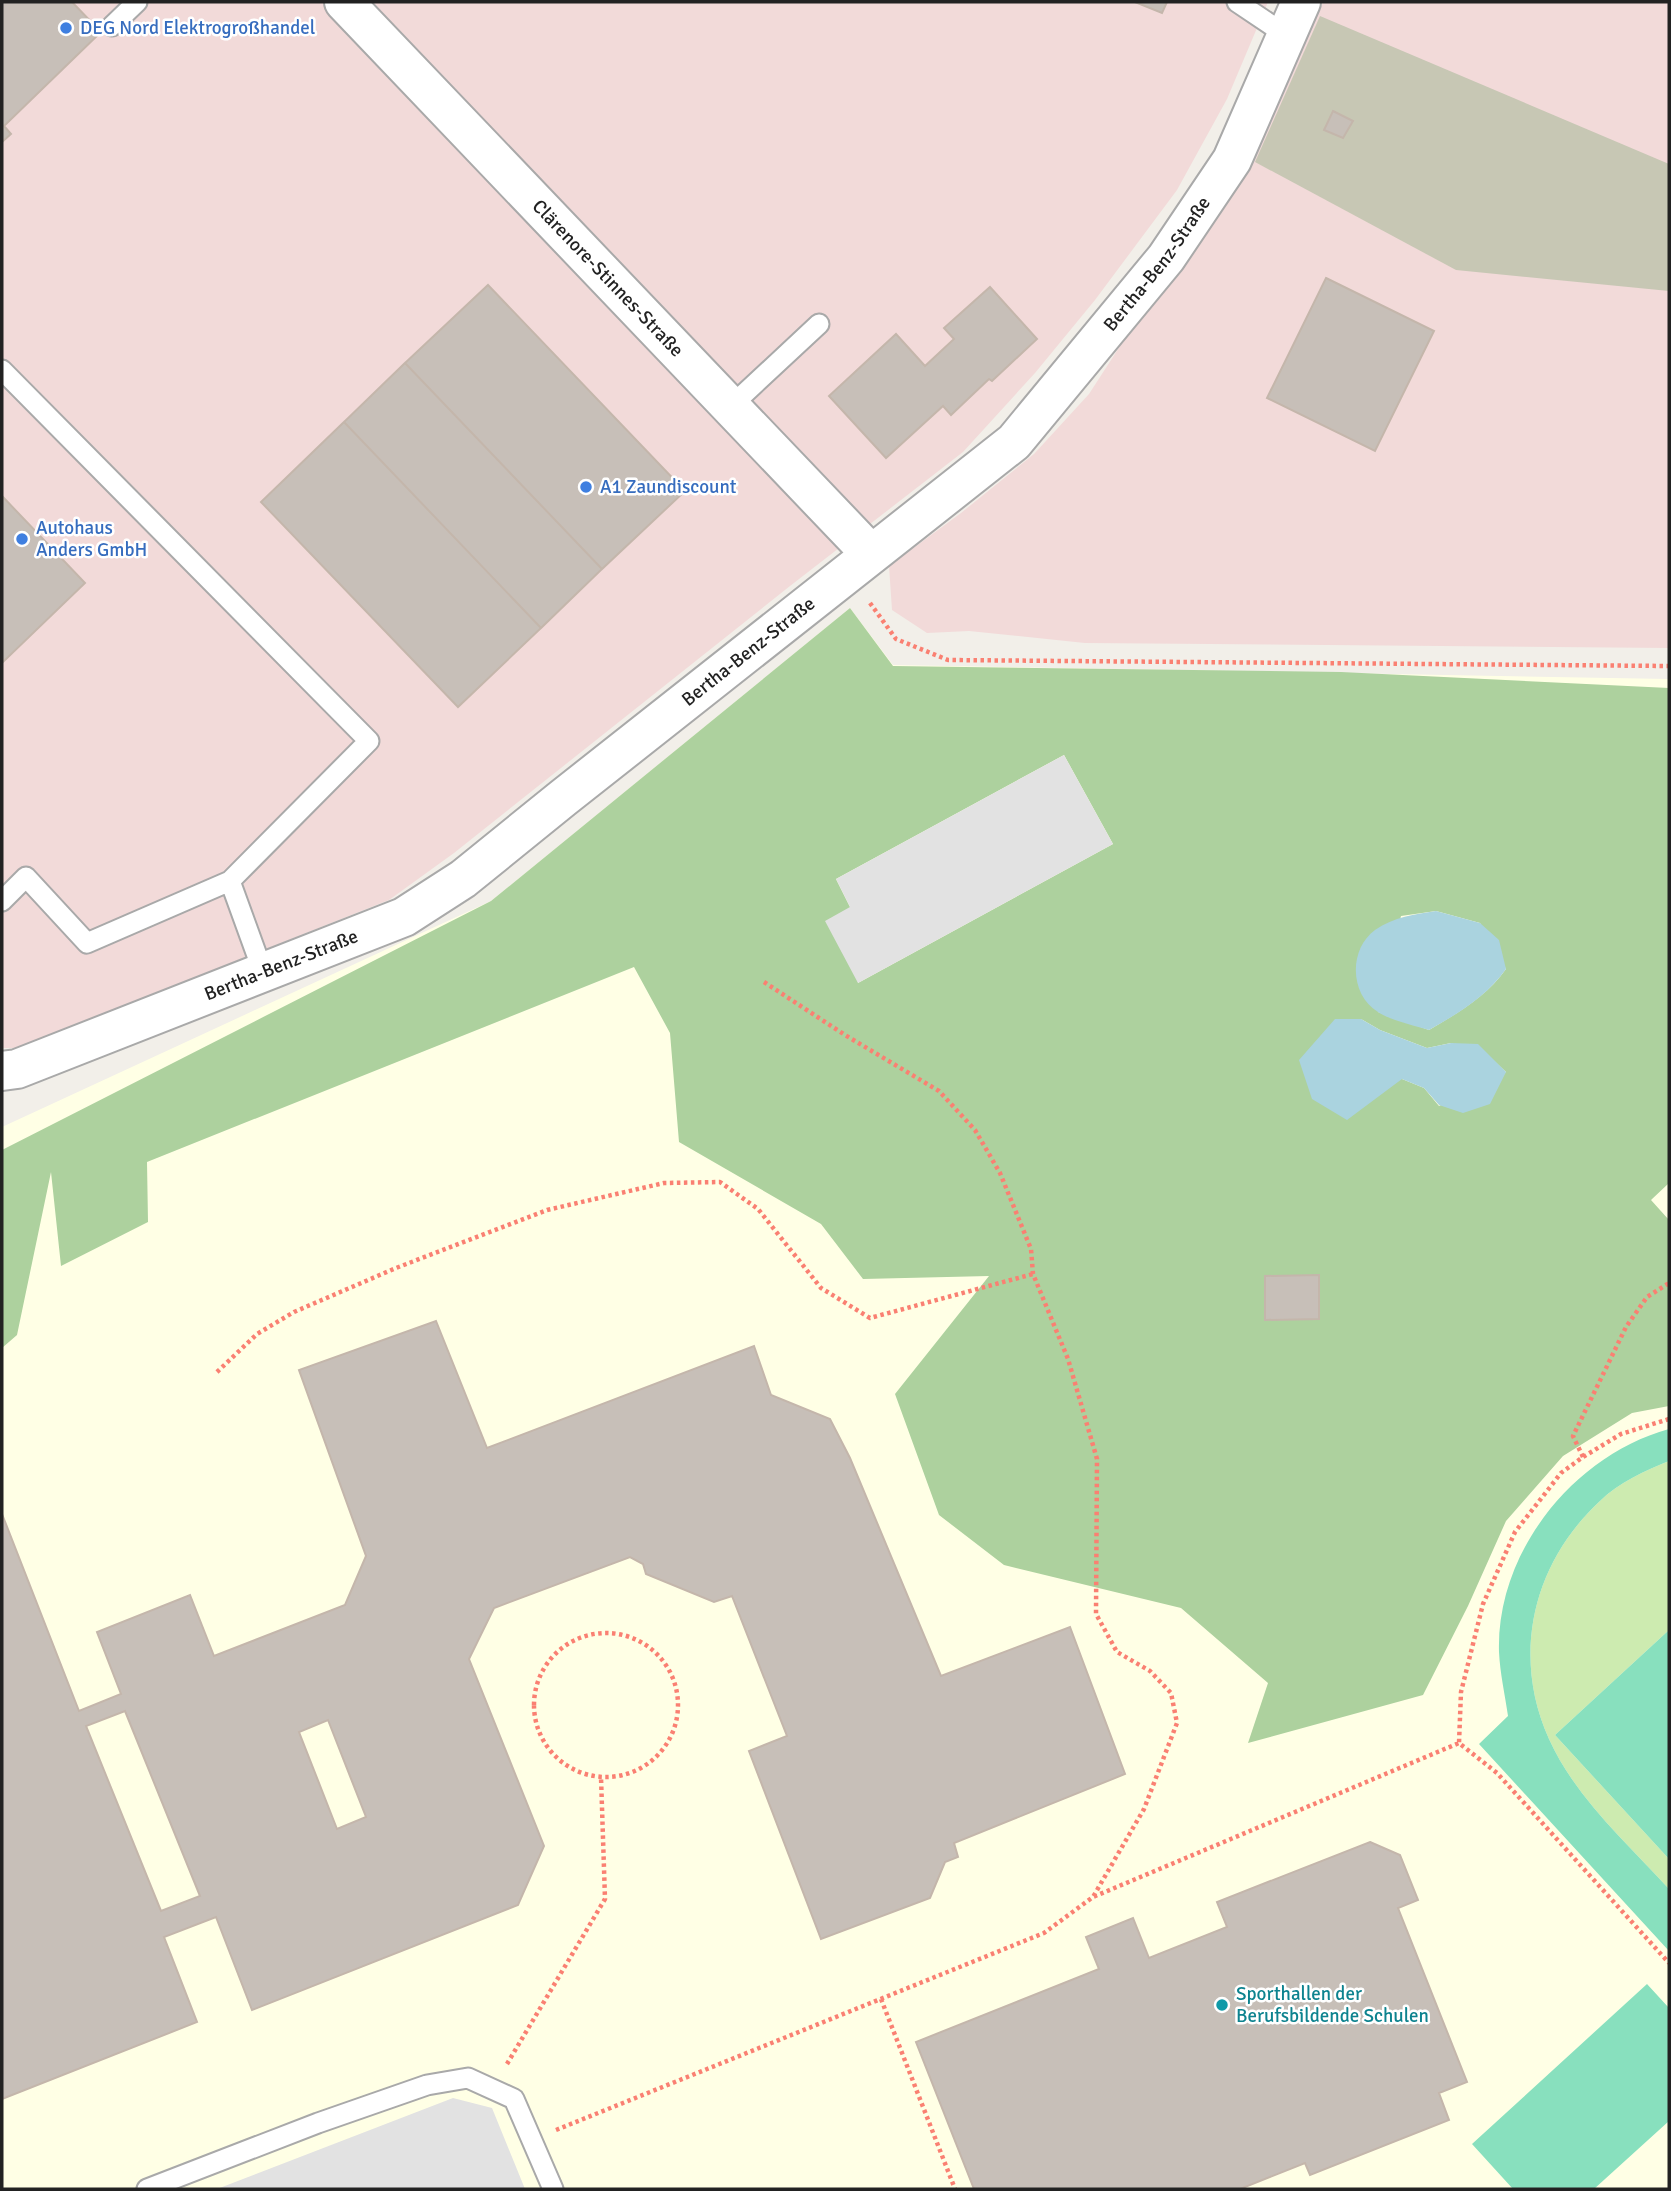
<svg xmlns="http://www.w3.org/2000/svg" width="1671" height="2191" viewBox="0 0 1671 2191" font-family="Signika,sans-serif">
<rect width="100%" height="100%" fill="#f2efe9"/>
<path fill="#f2dad9" d="M2 2H1268L1227 99 1177 190 1095 300 1035 373 963 452 790 586 454 853 389 900 18 1048H2Z
M1323 2H1669V648L1085 643 969 631 927 633 892 610 889 566 961 513 1034 454 1089 394 1133 326 1238 187Z"/>
<path fill="#ffffe5" d="M850 608 893 665 1669 679V2189H2V1127L491 901Z"/>
<path fill="#c7c7b4" d="M1320 16 1669 164V291L1456 270 1255 162Z"/>
<path fill="#cdebb0" d="M1669 1461V1630L1555 1735 1669 1859V1889C1627 1843 1575 1797 1549 1739 1511 1655 1533 1563 1600 1501 1619 1482 1645 1471 1669 1461Z"/>
<path fill="#add19e" fill-rule="evenodd" d="M850 608 893 666 1341 672 1669 688V1183L1651 1200 1669 1220V1406L1632 1413 1563 1456 1506 1521 1468 1606 1423 1695 1248 1743 1268 1683 1181 1608 1004 1565 939 1515 895 1394 989 1276 863 1279 821 1224 679 1142 670 1033 634 967 147 1162 148 1222 61 1266 51 1172 17 1335 2 1348V1150L491 901ZM1064 755 1113 844 858 983 850 907 836 879ZM1436 911 1480 923 1506 969C1486 997 1459 1012 1429 1030L1378 1012 1401 916ZM1361 1019 1380 1030 1427 1048 1451 1043 1491 1058 1506 1072 1439 1106 1424 1088 1402 1079Z"/>
<path fill="#88e0be" d="M1669 1429V1461C1645 1471 1619 1482 1600 1501 1533 1563 1511 1655 1549 1739 1575 1797 1627 1843 1669 1889V1951L1479 1744 1508 1716C1505 1695 1500 1673 1499 1652 1496 1552 1574 1455 1669 1429Z
M1669 1630V1859L1555 1735Z
M1647 1984 1669 2008V2121L1594 2189H1513L1472 2144Z"/>
<path fill="#e2e2e2" d="M1064 755 1113 844 858 983 825 921 850 907 836 879Z
M453 2098 492 2108 525 2189H217Z"/>
<path fill="#aad3df" d="M1436 911 1480 923 1499 940 1506 969C1486 997 1459 1013 1429 1030 1413 1025 1392 1021 1378 1012 1350 995 1348 950 1375 930 1394 917 1415 914 1436 911Z
M1335 1019H1361L1380 1030 1427 1048 1451 1043 1478 1044 1506 1072 1490 1104 1463 1113 1439 1105 1424 1088 1402 1079 1347 1120 1312 1099 1299 1060Z"/>
<path fill="#c7bfb8" stroke="#c4b6ab" stroke-width="2" fill-rule="evenodd" d="M2 2H72L101 32 4 126 11 134 2 142Z
M1135 2H1167L1162 13Z
M1333 111 1353 121 1343 138 1324 130Z
M1326 278 1434 331 1375 451 1267 398Z
M488 285 685 491 602 569 405 363Z
M990 287 1037 339 992 381 989 379 951 415 943 406 886 458 829 396 896 334 925 366 954 339 944 328Z
M405 363 602 569 541 628 344 422Z
M344 422 541 628 458 707 261 502Z
M2 496 85 583 2 663Z
M1319 1275V1319L1265 1320V1276Z
M436 1321 487 1448 754 1346 771 1395 830 1419 850 1458 941 1676 1070 1627 1125 1774 954 1843 958 1857 945 1862 930 1898 821 1939 749 1751 787 1736 732 1596 714 1602 646 1574 643 1564 630 1557 494 1608 469 1659 544 1846 518 1905 252 2010 216 1917 164 1937 197 2022 2 2099V1514L79 1711 121 1694 97 1632 190 1595 214 1656 345 1605 366 1556 299 1370ZM125 1711 200 1896 161 1911 86 1726ZM328 1720 366 1817 337 1829 299 1732Z
M1370 1842 1400 1855 1418 1900 1398 1908 1467 2082 1439 2093 1449 2120 1310 2175 1305 2163 1240 2189H974L916 2042 1099 1969 1086 1937 1133 1918 1149 1958 1227 1927 1217 1902Z"/>
<g fill="none" stroke-linecap="round" stroke-linejoin="round">
<defs>
<path id="service" d="M1237 2 1286 35
M112 26 137 2
M2 370 369 741 230 881
M731 406 819 324
M2 901 26 877 87 943 230 881 263 972
M147 2189 318 2123 427 2085 468 2078 514 2099 553 2189"/>
<g id="minor">
<path id="s1" d="M344 2 871 554"/>
<path id="s2" d="M2 1071 17 1069 404 917 463 879 563 798 1014 442 1166 258 1232 160 1301 2"/>
</g>
</defs>
<use href="#service" stroke="#a9a9a9" stroke-width="23"/>
<use href="#minor" stroke="#a9a9a9" stroke-width="42"/>
<path stroke="#fa8072" stroke-width="4.5" stroke-dasharray="3.5 3.5" stroke-linecap="butt" d="M870 603 896 639 948 660 1669 666
M764 982 845 1035 939 1091 975 1130 1000 1173 1031 1249 1033 1274 1068 1359 1097 1459 1096 1614 1117 1652 1150 1671 1171 1693 1177 1723 1144 1809 1093 1897
M217 1372 257 1334 294 1312 396 1268 547 1210 664 1183 720 1182 758 1209 821 1288 870 1318 1033 1274
M1669 1419 1621 1434 1583 1457 1561 1473 1515 1532 1483 1604 1461 1692 1459 1743 1497 1773 1669 1963
M1583 1457 1573 1436 1626 1327 1647 1297 1669 1283
M534 1705a72 72 0 1 1 144 0a72 72 0 1 1-144 0Z
M881 1999 955 2189
M507 2064 605 1899 601 1777
M556 2130 1044 1933 1093 1897 1459 1743"/>
<use href="#service" stroke="#fff" stroke-width="19"/>
<use href="#minor" stroke="#fff" stroke-width="38"/>
</g>
<g fill="#3f7fe0" stroke="#fff" stroke-width="2.5">
<circle cx="66" cy="28" r="7"/>
<circle cx="586" cy="487" r="7"/>
<circle cx="22" cy="539" r="7"/>
</g>
<circle fill="#0f9aa8" stroke="#fff" stroke-width="2.5" cx="1222" cy="2005" r="7"/>
<g text-anchor="middle" dominant-baseline="central" stroke-width="5" stroke-linejoin="round" paint-order="stroke">
<g font-size="19" fill="#366cbe" stroke="#fff" text-anchor="start">
<text x="80" y="28">DEG Nord Elektrogroßhandel</text>
<text x="600" y="487">A1 Zaundiscount</text>
<text x="36" y="528">Autohaus<tspan x="36" dy="22">Anders GmbH</tspan></text>
</g>
<g font-size="19" fill="#222" stroke="#fff">
<text stroke="none"><textPath href="#s2" startOffset="1433">Bertha-Benz-Straße</textPath></text>
<text stroke="none"><textPath href="#s1" startOffset="382">Clärenore-Stinnes-Straße</textPath></text>
<text stroke="none"><textPath href="#s2" startOffset="866">Bertha-Benz-Straße</textPath></text>
<text stroke="none"><textPath href="#s2" startOffset="299">Bertha-Benz-Straße</textPath></text>
</g>
<g font-size="19" fill="#0d838f" stroke="#fff" text-anchor="start">
<text x="1236" y="1994">Sporthallen der<tspan x="1236" dy="22">Berufsbildende Schulen</tspan></text>
</g>
</g>
<rect width="1671" height="2191" fill="none" stroke="#222222" stroke-width="7"/>
</svg>
